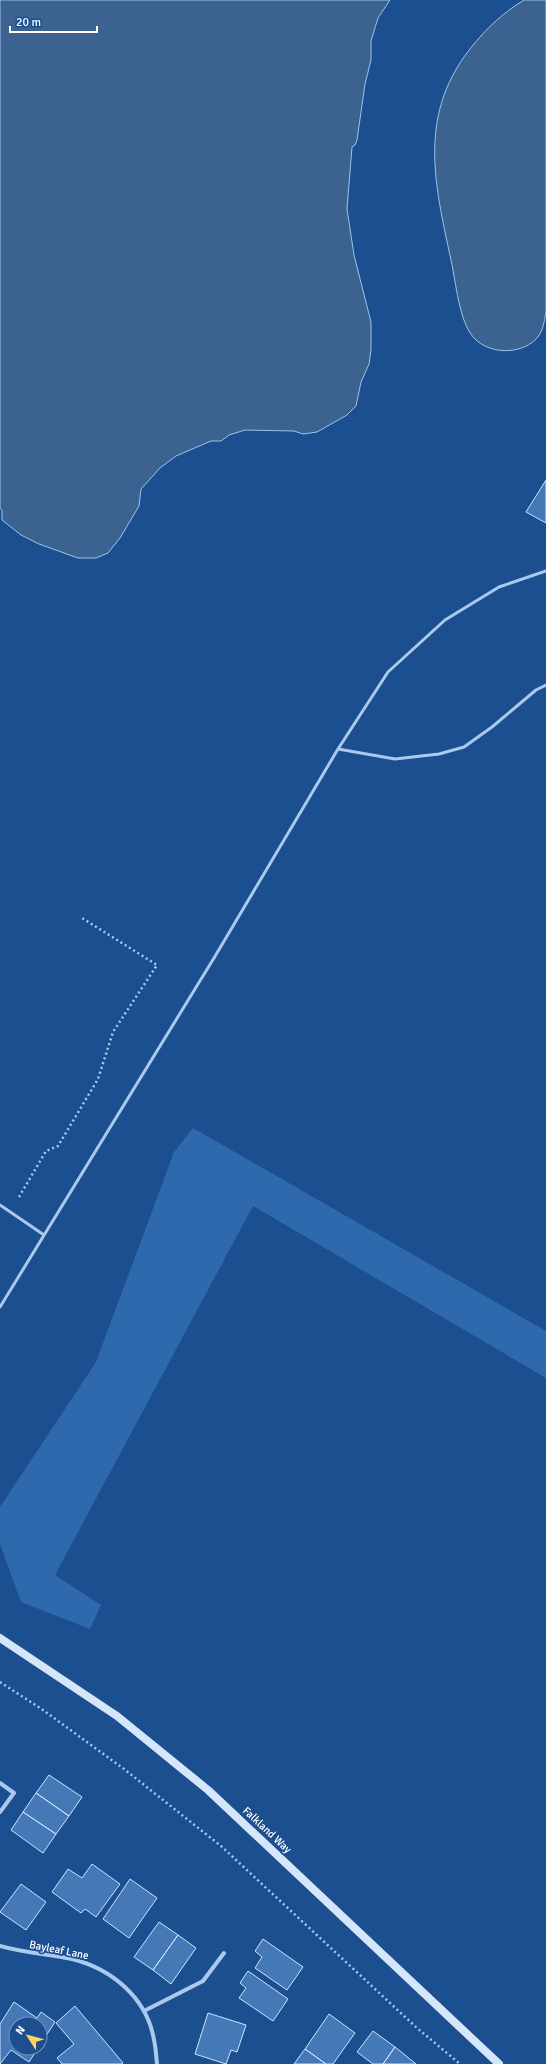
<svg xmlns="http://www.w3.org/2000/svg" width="546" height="2064" viewBox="0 0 546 2064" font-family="Signika,sans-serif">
<rect width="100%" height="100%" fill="#1b4f8f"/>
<path fill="#2e69ad" d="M193 1128 546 1331V1378L253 1206 55 1575 101 1605 90 1629 21 1602 0 1544V1507L96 1362 174 1152Z"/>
<path fill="#3c6290" stroke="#9cc4f0" d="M0 0H390L378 18 371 41V60L365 84 357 140 355 145 352 147 347 209 354 255 371 322V350L369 364 361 382 356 406 347 415 317 432 303 434 294 431 245 430 229 435 221 441H211L176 456 160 468 141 489 139 506 120 538 108 553 96 558H78L39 544 21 535 2 520V510L0 508Z
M524 0H546V312C544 322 543 333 535 340 519 355 489 354 474 338 459 322 456 282 451 260 434 181 417 112 474 44 488 27 504 12 524 0Z"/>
<path fill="#4478b7" stroke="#cfe3fa" d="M546 480V523L526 512Z
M49 1775 82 1797 69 1816 36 1793Z
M36 1793 69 1816 56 1834 23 1812Z
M23 1812 56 1834 43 1853 11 1830Z
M92 1864 120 1884 96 1917 85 1909 81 1913 52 1892 68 1869 82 1878Z
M130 1879 157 1898 129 1938 103 1919Z
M21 1884 46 1902 26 1930 0 1912Z
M159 1922 178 1935 153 1970 134 1957Z
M178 1935 196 1948 171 1984 153 1970Z
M263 1939 303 1967 287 1990 255 1968 262 1957 255 1951Z
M248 1971 288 1999 273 2021 239 1998 246 1988 240 1983Z
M14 2002 37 2018 41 2012 55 2022 40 2045V2024H16V2048H38L29 2062 11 2050 0 2064V2024Z
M75 2006 123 2063 122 2064H62L57 2058 74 2044 56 2023Z
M208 2013 246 2025 237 2052 231 2050 226 2064 195 2054Z
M329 2014 355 2033 333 2064H326L305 2049Z
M373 2031 395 2047 383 2064H373L357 2052Z
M395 2047 416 2064H383Z
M305 2049 326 2064H294Z"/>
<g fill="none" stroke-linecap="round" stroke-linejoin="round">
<path stroke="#a9c9ee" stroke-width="2.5" stroke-dasharray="2 3" stroke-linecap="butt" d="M19 1197 46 1151 58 1146 98 1079 113 1032 157 965 82 918
M0 1682 43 1710 124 1769 221 1846 417 2028 460 2064"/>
<path stroke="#a9c9ee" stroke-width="3" d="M338 749 395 759 439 754 464 747 492 727 536 690 546 685
M0 1205 44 1235
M0 1307 214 958 338 749 388 672 445 620 499 587 546 571"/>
<path stroke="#a9c9ee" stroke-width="4" d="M0 1783 14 1793 0 1812
M0 1946C24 1953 48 1954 72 1959 112 1969 147 1998 154 2040 156 2048 156 2056 157 2064
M144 2011 203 1981 224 1953"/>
<path stroke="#d6e6fa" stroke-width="8" d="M0 1638 117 1716 208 1790 499 2064"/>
</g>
<g text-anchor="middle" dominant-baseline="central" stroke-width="3.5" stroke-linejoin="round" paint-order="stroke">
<g font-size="11" fill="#fff" stroke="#1b4f8f">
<text transform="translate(267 1830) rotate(43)">Falkland Way</text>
<text transform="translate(59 1950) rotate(11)">Bayleaf Lane</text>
</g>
</g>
<g transform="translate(28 2036) rotate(306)"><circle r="19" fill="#1b4f8f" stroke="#7695bc"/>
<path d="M0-3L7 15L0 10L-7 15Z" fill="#ffd166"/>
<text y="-6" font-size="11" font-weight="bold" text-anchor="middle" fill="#ffffff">N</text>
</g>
<path d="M10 26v6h87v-6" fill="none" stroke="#ffffff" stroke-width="2"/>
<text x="16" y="26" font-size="12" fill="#ffffff" stroke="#1b4f8f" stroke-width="3" paint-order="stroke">20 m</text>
</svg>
